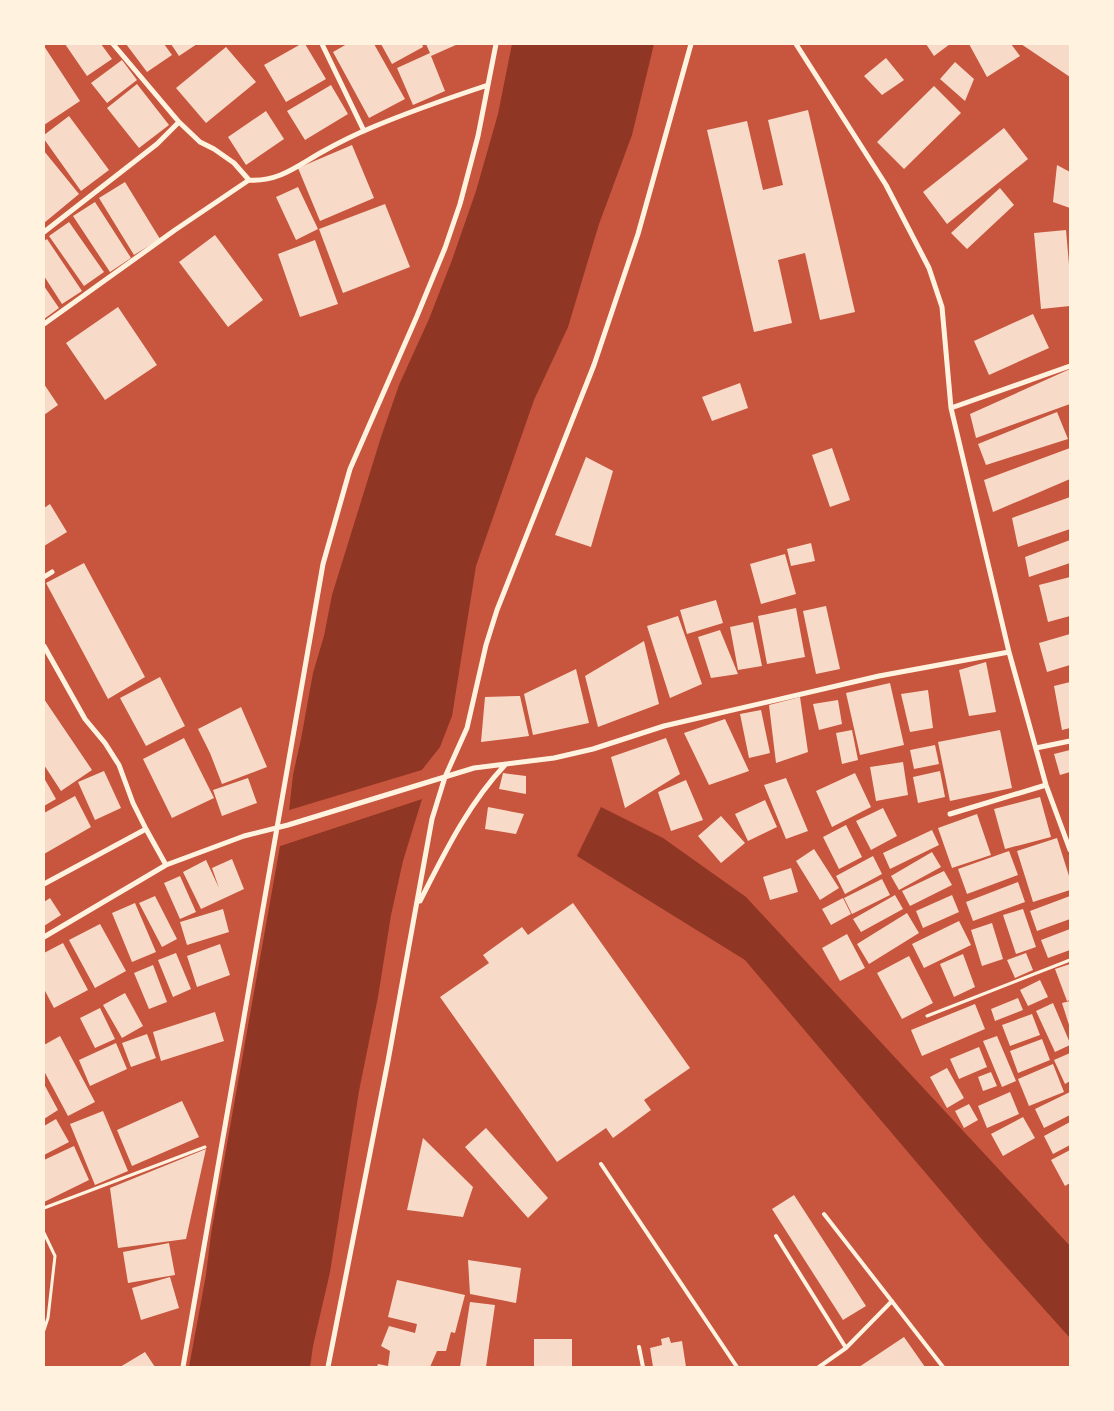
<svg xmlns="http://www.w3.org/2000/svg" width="1114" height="1411" viewBox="0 0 1114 1411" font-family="'PT Serif',serif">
<rect width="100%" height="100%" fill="#c8553d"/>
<path fill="#8f3625" d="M512 44H654L632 135 599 224 568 327 534 400 476 566 452 716 440 747 421 771 289 811 293 775 301 739 313 673 324 636 332 595 381 437 399 385 429 319 452 260 476 191 498 114Z
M422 799 403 861 391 915 378 997 359 1091 330 1272 313 1346 310 1367H189L206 1275 211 1234 280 846Z
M601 807 663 838 746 897 1070 1246V1338L985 1243 745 960 577 856Z"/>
<path fill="#c8553d" d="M425 769 422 773 289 813 286 811Z
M421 797 424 798 277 847 279 844Z"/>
<path fill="#f7dbc8" d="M65 44H101L112 59 87 76Z
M126 44H164L172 55 147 72Z
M171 44H197L179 56Z
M301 44H305L326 79 286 102 264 65Z
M347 44H374L405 99 369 118 333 52Z
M381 44H422L423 47 392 64Z
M426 44H458L431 56 445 91 413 105 397 68 430 53Z
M926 44H950L934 56Z
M969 44H1011L1020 56 987 77Z
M1021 44H1070V77Z
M44 46 80 101 44 125Z
M226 47 256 82 206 123 176 88Z
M886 58 904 80 882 95 864 76Z
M122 60 137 80 107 103 91 83Z
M955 62 974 79 965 101 940 79Z
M137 84 169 125 139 148 107 108Z
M331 85 348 114 305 140 287 111Z
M934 86 961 113 904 169 877 142Z
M808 110 855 312 820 320 805 253 778 260 792 323 754 332 707 130 747 121 763 190 783 185 768 120Z
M266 111 284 139 246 165 228 137Z
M69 116 109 170 81 191 44 139V135Z
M1004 128 1028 159 947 224 923 192Z
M352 145 374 198 320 221 298 168Z
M44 151 79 194 44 223Z
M1057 165 1070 172V208L1053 202Z
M125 182 160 239 134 255 99 198Z
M298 187 318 229 296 240 276 197Z
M1000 188 1014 205 967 249 951 233Z
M95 202 131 258 110 272 73 216Z
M385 204 410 267 343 293 319 229Z
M69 222 104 272 84 286 49 236Z
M1066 230 1070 276V306L1041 309 1034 233Z
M215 235 263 300 228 327 179 262Z
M47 239 82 291 62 304 44 276V241Z
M315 240 338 304 300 317 278 254Z
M44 286 59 308 44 319Z
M118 307 157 365 105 400 66 343Z
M1033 314 1049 348 989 375 974 341Z
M1070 369V404L976 438 970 414Z
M740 383 748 408 712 421 702 397Z
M44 384 58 405 44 415Z
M1057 412 1068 439 986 465 978 444Z
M832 448 850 500 830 507 812 455Z
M1070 448V479L993 512 984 480Z
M586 457 613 471 591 547 555 535Z
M1070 497V529L1018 547 1012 518Z
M50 504 67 532 44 546V508Z
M1070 540V563L1029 577 1025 557Z
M811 543 815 561 791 566 787 549Z
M785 554 796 594 761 604 750 564Z
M84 563 145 677 108 699 46 583Z
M1070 577V616L1048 622 1039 585Z
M716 600 723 623 687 634 680 610Z
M826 606 840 669 816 674 803 611Z
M796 608 805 657 767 664 758 616Z
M678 616 702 684 670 698 647 626Z
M753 622 762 666 738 670 730 627Z
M720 630 738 674 711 678 698 637Z
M1070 634V665L1047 672 1039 643Z
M644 641 659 704 598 727 585 676Z
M986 662 996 712 969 716 959 670Z
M576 669 589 723 533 735 524 694Z
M160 677 185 726 146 746 120 698Z
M1070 682V728L1062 730 1054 686Z
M890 683 904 745 860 755 846 693Z
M928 690 933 728 910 732 901 694Z
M520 696 529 736 481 742 485 697Z
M800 697 808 752 776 763 769 705Z
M44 699 92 770 61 791 44 765Z
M838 700 842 724 819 730 813 704Z
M241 707 267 767 222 784 210 753 198 729Z
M761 710 770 753 749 758 740 714Z
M725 719 749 771 709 785 684 733Z
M852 730 858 760 842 764 836 733Z
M1000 730 1012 788 950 801 938 742Z
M184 738 214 798 172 818 143 759Z
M666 738 680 774 625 808 611 757Z
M935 745 939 764 914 769 910 750Z
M1070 750V772L1060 775 1054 754Z
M903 762 908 795 876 801 870 767Z
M104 771 121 808 95 820 78 782Z
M940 771 945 797 918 803 913 777Z
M503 773 526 776V794L499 789Z
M855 773 871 807 832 827 816 791Z
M44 778 56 799 44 806Z
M248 778 257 803 222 816 213 790Z
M786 778 808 831 786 839 764 785Z
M686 780 703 820 671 831 658 792Z
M75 796 91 827 44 854V813Z
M1040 797 1051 837 1005 849 994 809Z
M765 800 777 827 748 841 735 814Z
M488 807 524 814 516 834 485 829Z
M883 808 897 836 871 850 856 821Z
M977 814 991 855 952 868 938 828Z
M721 816 745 843 721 863 698 836Z
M846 825 862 857 839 869 823 837Z
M932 830 939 845 890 869 883 853Z
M1057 838 1070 879V890L1033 902 1017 851Z
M814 849 839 888 820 900 796 861Z
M1009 851 1018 875 967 894 958 869Z
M932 852 941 867 899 890 891 876Z
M873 856 882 874 845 894 836 876Z
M232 859 244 889 201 909 183 872 206 860 219 888 212 868Z
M791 868 798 892 770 900 763 877Z
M944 871 952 885 910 906 902 891Z
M180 876 196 912 180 919 164 883Z
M882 879 890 895 852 914 844 898Z
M1018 882 1025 902 973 921 966 902Z
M895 895 903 909 861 932 853 919Z
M952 895 959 912 923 928 916 911Z
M155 896 177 939 162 947 139 903Z
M1070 896V919L1037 931 1030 911Z
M50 898 61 915 44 926V902Z
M843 898 851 914 831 925 822 909Z
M135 903 156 952 132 962 112 913Z
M573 903 690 1068 644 1100 651 1110 613 1138 606 1128 557 1162 440 997 489 963 483 955 522 927 528 935Z
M223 909 229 932 187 945 180 922Z
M1023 909 1036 947 1016 954 1003 915Z
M907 913 919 933 869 964 857 944Z
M959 921 971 945 924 968 912 944Z
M992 923 1003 959 982 966 971 930Z
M100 924 126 971 95 988 69 940Z
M1070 929V950L1048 958 1041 940Z
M847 934 865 968 840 981 822 948Z
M63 943 88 990 54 1008 44 989V953Z
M220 944 230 975 197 987 187 956Z
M176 953 191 989 173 997 158 960Z
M1026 953 1033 970 1015 978 1007 960Z
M963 954 975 987 954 997 940 964Z
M909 956 933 1003 902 1019 877 973Z
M1070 964V1000L1067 1001 1055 969Z
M153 965 167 1002 149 1009 134 973Z
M1040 980 1048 997 1028 1006 1020 990Z
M125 993 143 1026 122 1038 103 1005Z
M1018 998 1023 1010 995 1021 991 1009Z
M1070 1001V1028L1062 1003Z
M1053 1003 1070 1043V1045L1055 1052 1036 1011Z
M975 1004 985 1029 922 1056 911 1030Z
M100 1008 115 1039 95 1048 80 1018Z
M215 1012 224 1041 161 1061 153 1032Z
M1032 1014 1040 1035 1010 1046 1002 1025Z
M147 1034 156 1058 131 1067 122 1043Z
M60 1036 95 1102 68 1116 44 1071V1045Z
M997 1036 1016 1081 1002 1087 983 1041Z
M1042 1039 1050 1060 1018 1073 1010 1051Z
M116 1043 127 1069 90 1086 79 1060Z
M979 1047 987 1067 959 1079 950 1059Z
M1070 1053V1081L1065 1084 1054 1060Z
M1053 1064 1064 1092 1029 1106 1018 1079Z
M947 1068 964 1098 947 1108 930 1077Z
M991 1072 997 1086 983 1091 978 1077Z
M44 1084 58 1110 44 1119Z
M1010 1092 1019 1114 987 1128 978 1106Z
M1070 1092V1115L1044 1128 1035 1109Z
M182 1101 199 1137 132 1166 117 1130Z
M969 1104 978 1120 964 1128 955 1111Z
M103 1111 128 1171 95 1185 70 1124Z
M1023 1117 1035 1138 1003 1156 991 1134Z
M56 1119 69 1142 44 1155V1126Z
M1070 1122V1145L1053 1154 1044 1136Z
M486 1128 548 1198 528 1218 465 1147Z
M423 1138 473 1187 463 1217 407 1210Z
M74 1146 89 1180 44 1202V1160Z
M206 1149 186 1239 118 1248 110 1188Z
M1070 1150V1183L1065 1186 1051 1160Z
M794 1195 866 1306 843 1320 772 1209Z
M169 1243 175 1275 128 1283 123 1252Z
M468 1260 521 1268 516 1303 470 1294Z
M170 1277 179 1308 141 1320 132 1288Z
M397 1280 465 1295 455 1333 451 1332 446 1351H437L430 1367H377L378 1364 388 1366 390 1351 381 1346 389 1326 415 1333 417 1324 388 1317Z
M470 1302 495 1305 486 1367H460Z
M669 1337 671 1343 682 1341 686 1367H653L650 1348 662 1345 661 1339Z
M904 1337 925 1367H859Z
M534 1339H572V1367H534Z
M145 1352 155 1367H120Z"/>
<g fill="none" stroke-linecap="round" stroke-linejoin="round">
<path stroke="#fff3e0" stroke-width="3" d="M927 1016 1070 960
M44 1208 205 1147
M44 1233 55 1256 48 1318 44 1330"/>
<path stroke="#fff3e0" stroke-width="4" d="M601 1164 737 1367
M824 1214 943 1367
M776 1236 846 1348
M639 1347 643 1367
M819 1367 846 1348 892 1301"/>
<path stroke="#fff3e0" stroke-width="5" d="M113 44 179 122
M322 44 364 131
M796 44 886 185 929 268 942 307 951 408 1009 652
M44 232 157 144 179 122 200 142 214 149 234 163 249 180
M44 324 175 230 249 180C279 182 297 166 322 152 338 143 356 134 373 127 411 111 449 98 488 85
M951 408 1070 366
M44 577 52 572
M44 646 85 719 105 743 119 765 133 803 146 829 166 865
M1036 748 1070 741
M950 814 1046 785
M44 884 146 829
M420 901C444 854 468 804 505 765
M44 937 166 865 244 836 288 825 474 768 554 758 593 749 664 726 879 676 1009 652 1046 785 1070 850
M183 1367 323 564 350 469 417 316 445 248 460 204 478 136 496 44
M328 1367 388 1061 432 819 445 777 467 728 486 645 497 610 594 365 638 234 691 44"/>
</g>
<rect width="1114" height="1411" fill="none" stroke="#fff3e0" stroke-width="90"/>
</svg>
